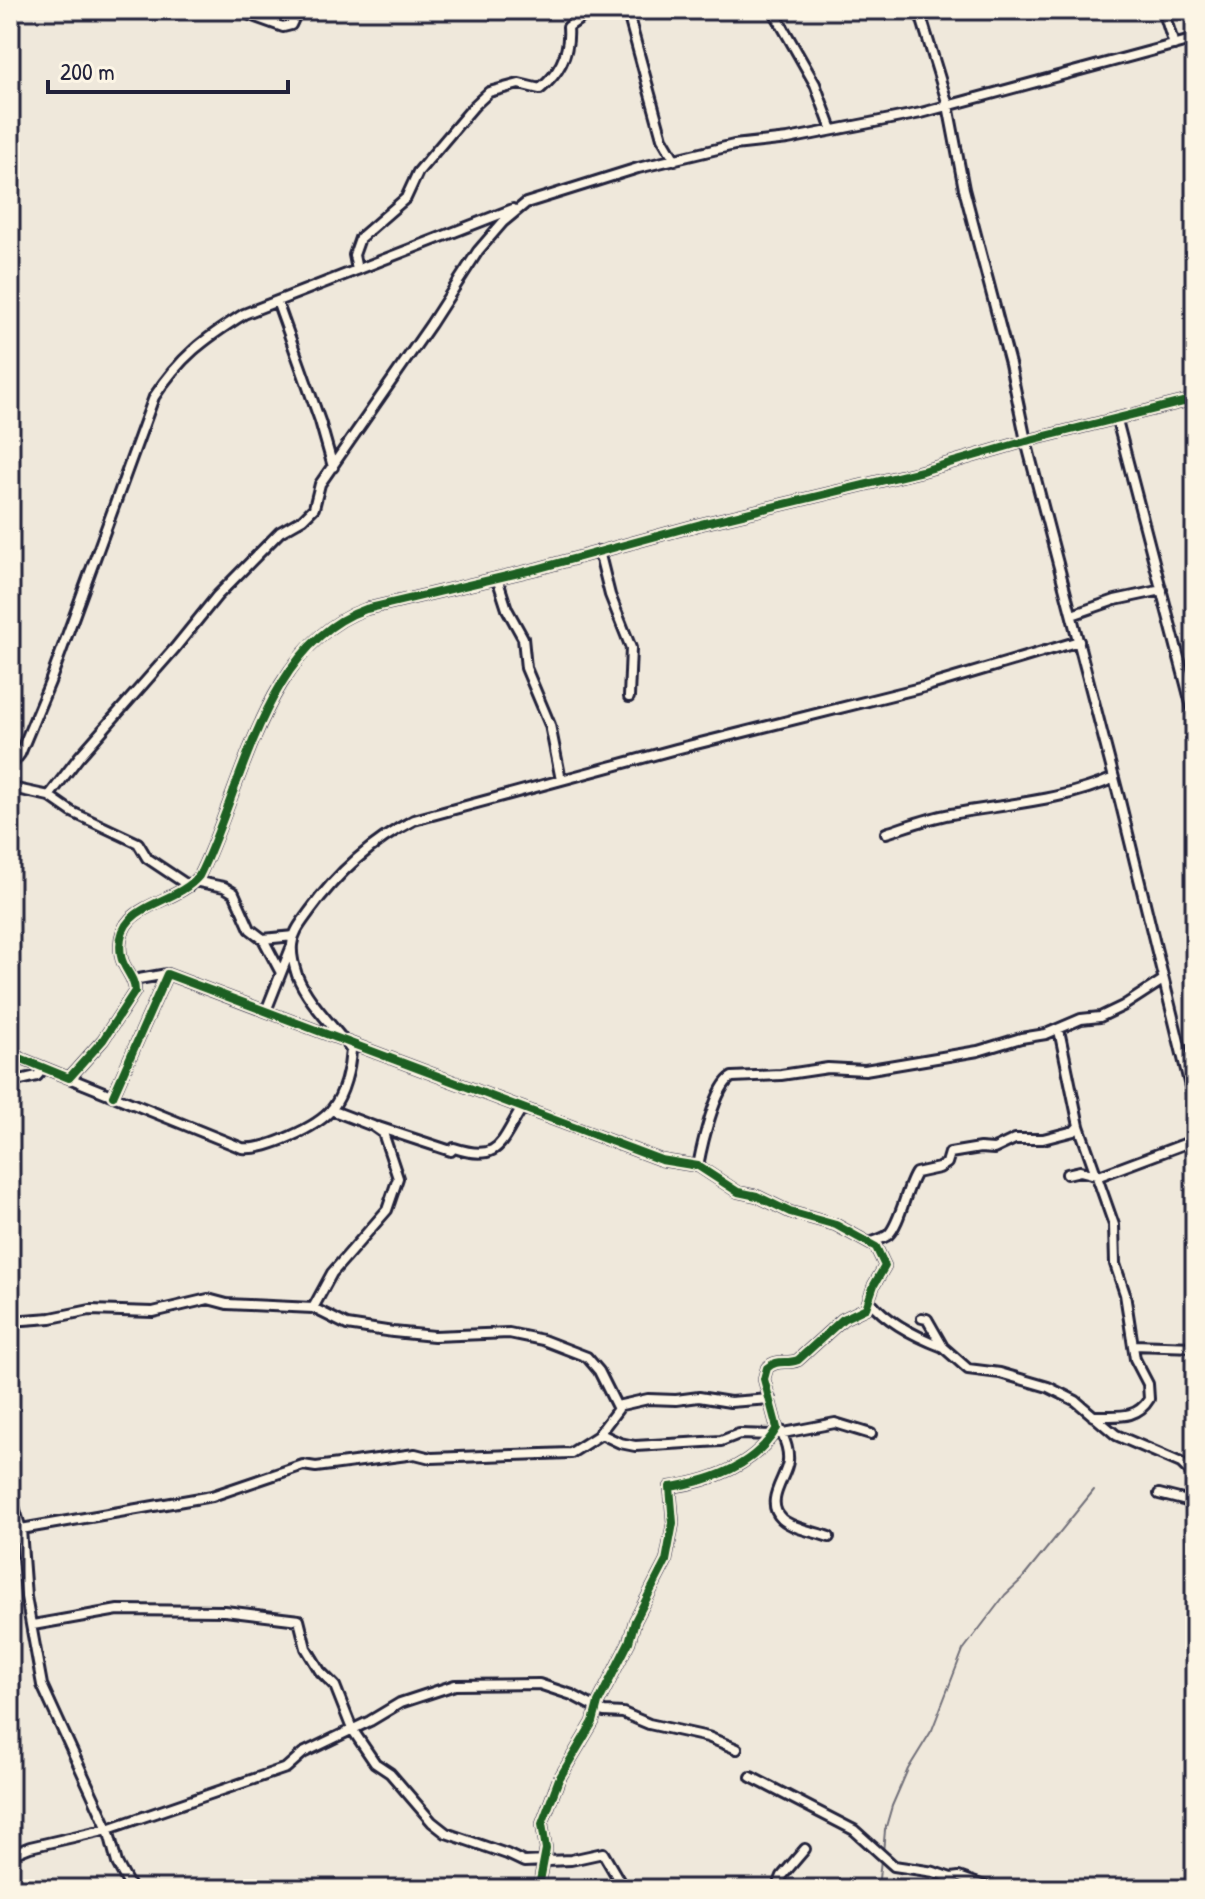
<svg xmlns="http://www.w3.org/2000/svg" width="1205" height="1899" viewBox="0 0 1205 1899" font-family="'Patrick Hand',sans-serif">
<rect width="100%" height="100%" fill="#efe8db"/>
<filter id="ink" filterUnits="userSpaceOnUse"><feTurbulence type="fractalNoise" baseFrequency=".0125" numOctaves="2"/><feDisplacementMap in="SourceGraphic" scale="16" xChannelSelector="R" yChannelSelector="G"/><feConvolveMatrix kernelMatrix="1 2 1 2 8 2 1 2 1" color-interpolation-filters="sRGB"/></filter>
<g filter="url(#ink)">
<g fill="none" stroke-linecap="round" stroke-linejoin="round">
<path stroke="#716f79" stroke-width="2" d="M883 1853 885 1830 892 1806 908 1769 932 1730 963 1650 1005 1595 1022 1579 1094 1490
M878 1889 881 1859"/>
<defs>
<path id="minor" d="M236 10 283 27 291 25 298 10
M627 10 662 138 675 160
M773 10 815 84 832 130
M919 10 948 105 964 189 1010 364 1026 441 1120 801 1195 1107
M1163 10 1174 45
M357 270 354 255 360 238 406 198 418 172 474 106 489 92 519 84 540 89C560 73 570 53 568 27L592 10
M277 301 320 421 333 467
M1117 420 1195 719
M599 551 610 595 631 648 629 697
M497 578 507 609 523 638 526 668 550 725 561 780
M1072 615 1115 600 1162 590
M10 767 20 754 50 682 154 397C180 357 204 339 244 314L513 209
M10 795 12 788 49 796 79 757 175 648 217 596 280 532 303 519 314 508 320 484 431 324 478 251 503 222 526 203 638 168 734 145 788 139 921 113 1195 39
M49 796 72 812 138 843 147 858 189 886
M886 833C908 826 928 818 951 814 1006 804 1063 801 1114 778
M194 881 224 887 234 893 250 929 263 939 281 973 266 1011
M263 939 294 936
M281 973 291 948
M133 980 167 974
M1059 1030 1079 1126 1114 1225 1115 1264 1125 1294 1135 1359 1148 1384 1149 1399C1136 1421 1115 1415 1093 1416
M10 1054 69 1078 103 1040 135 991C135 977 123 969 121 956 112 902 174 907 199 876 242 791 264 644 366 609L536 569 701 524 922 471 1026 441 1195 399
M69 1078 242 1148C265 1151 318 1127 332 1109 344 1094 350 1068 351 1050 334 1026 308 1003 297 975 294 966 291 955 292 945 293 932 302 922 309 912 337 873 371 842 414 820L676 749 924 687 1079 641
M10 1085 12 1082 37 1076 43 1069
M113 1096 167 974 661 1160 698 1166 738 1192 757 1196 790 1212 836 1225 876 1247 885 1266 874 1285 866 1308 843 1319 798 1360C786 1365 778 1358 767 1368L764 1379 777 1428C755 1465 711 1481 670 1487L673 1523 666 1561 635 1621 629 1642 598 1703 593 1722 559 1779 542 1824 546 1849 540 1881 542 1889
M378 1127 451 1151 454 1148C501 1163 500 1142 522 1108
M698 1166C702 1145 715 1086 732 1077L781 1075 828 1068 865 1070 978 1051 1021 1038 1046 1034 1081 1019 1100 1017 1123 1006 1163 980
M1067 1174 1080 1171 1099 1176 1195 1140
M870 1243C875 1241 884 1238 888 1235 900 1224 906 1188 916 1173L939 1168 947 1163 950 1153 980 1148 994 1149 1015 1139H1043L1074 1131 1079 1126
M870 1301C888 1323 917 1337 943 1347
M313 1308 332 1273 387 1210 398 1178 383 1133 373 1126 331 1110
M922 1318 927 1319 943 1347 968 1369 1000 1373 1048 1387 1076 1401 1116 1435 1181 1463 1195 1477
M10 1321 51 1318 90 1310 153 1312 208 1299 227 1304 313 1308 347 1325 393 1332 434 1336 509 1333 543 1340 587 1357 599 1371 618 1409 599 1434
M1133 1345 1195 1347
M617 1406 648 1399 676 1400 699 1397 730 1402 770 1399
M781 1431C785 1441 789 1450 788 1461 787 1477 763 1501 782 1519 793 1529 816 1532 829 1537
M10 1494 21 1529 26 1597 42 1685 108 1829 117 1863 131 1889
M1159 1494 1195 1503
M21 1529 212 1496 303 1465 316 1467 415 1454 431 1458 571 1453 601 1434 620 1443 635 1446 721 1441 739 1434 773 1435 835 1423 871 1434
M33 1625 118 1610 225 1611 299 1620 306 1648 320 1671 335 1686 352 1729 375 1763 390 1773 432 1822 446 1833 507 1854 524 1862 571 1860 603 1853 624 1889
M751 1777 854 1830 894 1866 934 1872 951 1878 959 1877 993 1889
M10 1855 30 1847 108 1829 286 1768 303 1753 370 1721 400 1703 455 1685 539 1684 572 1695 604 1712 623 1713 649 1724 708 1737 737 1749
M777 1889 782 1876 805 1849"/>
</defs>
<use href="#minor" stroke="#22223b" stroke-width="14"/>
<use href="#minor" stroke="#fcf5e5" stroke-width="8"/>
<defs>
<path id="cycleway" d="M10 1054 69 1078 103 1040 135 991C135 977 123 969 121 956 112 902 174 907 199 876 242 791 264 644 366 609L536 569 701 524 922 471 1026 441 1195 399
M113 1096 167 974 661 1160 698 1166 738 1192 757 1196 790 1212 836 1225 876 1247 885 1266 874 1285 866 1308 843 1319 798 1360C786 1365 778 1358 767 1368L764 1379 777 1428C755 1465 711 1481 670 1487L673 1523 666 1561 635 1621 629 1642 598 1703 593 1722 559 1779 542 1824 546 1849 540 1881 542 1889"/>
</defs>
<use href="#cycleway" stroke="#fcf5e5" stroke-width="13"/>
<use href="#cycleway" stroke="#1b5e20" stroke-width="8"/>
</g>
</g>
<rect width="1205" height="1899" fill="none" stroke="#fcf5e5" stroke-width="40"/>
<rect x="20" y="20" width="1165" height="1859" fill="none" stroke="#22223b" stroke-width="3" filter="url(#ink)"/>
<path d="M48 80v12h240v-12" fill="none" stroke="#22223b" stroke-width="4"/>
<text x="60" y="80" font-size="24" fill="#22223b" stroke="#fcf5e5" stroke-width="6" paint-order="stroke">200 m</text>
</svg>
